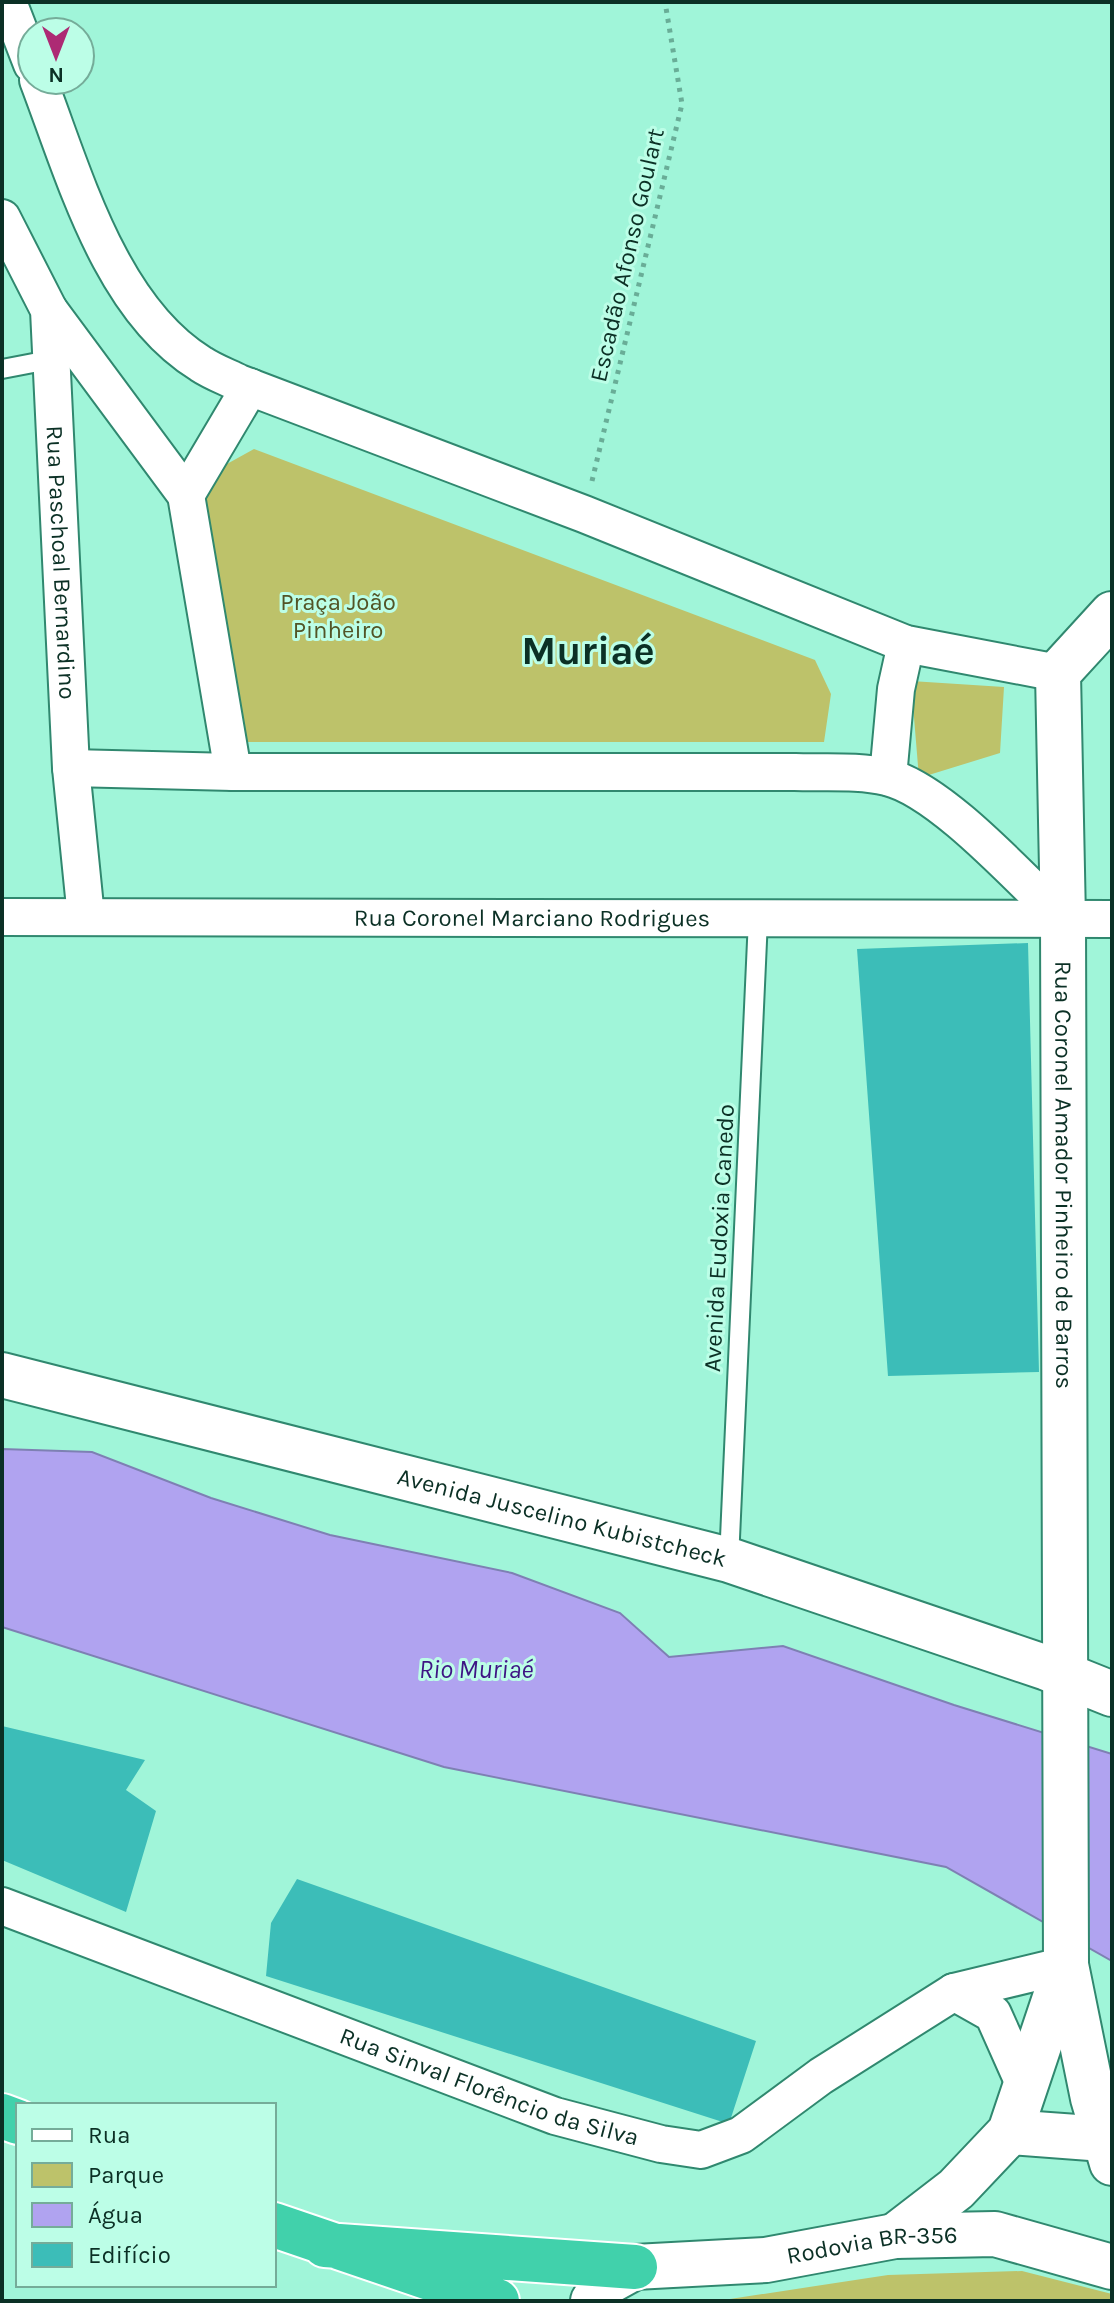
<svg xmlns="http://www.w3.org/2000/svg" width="1114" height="2303" viewBox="0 0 1114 2303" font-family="Karla,sans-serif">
<rect width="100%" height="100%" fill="#a0f5d9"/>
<path fill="#bdc26a" d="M254 449 815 660 831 694 824 742H225L200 513 207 475Z
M911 681 1004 687 1000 753 919 778Z
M1022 2271 1112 2294V2301H717L888 2275Z"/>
<path fill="#b0a3f0" stroke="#7e80b3" stroke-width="2" d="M2 1449 92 1452 211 1498 330 1535 512 1573 620 1613 669 1657 783 1646 954 1705 1112 1754V1961L946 1867 444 1767 2 1627Z"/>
<path fill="#3cbdb8" d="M1028 943 1039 1372 888 1376 857 949Z
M2 1726 145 1760 126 1790 156 1811 126 1912 2 1860Z
M297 1879 756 2041 729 2124 266 1976 271 1923Z"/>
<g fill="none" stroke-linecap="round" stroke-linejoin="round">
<defs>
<path id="lane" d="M2 369 49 360
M729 1560 758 919"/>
<g id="street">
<path d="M8 2 32 64"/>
<path d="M38 80C74 174 110 308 201 364 213 372 227 377 239 383L584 514 906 644 1058 673"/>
<path id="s1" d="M2 218 49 310 71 768 86 917"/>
<path d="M49 310 186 495 233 772"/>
<path d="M186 495 250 387"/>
<path d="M71 768 233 772H795C824 773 859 770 887 777 941 790 1021 880 1063 919"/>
<path d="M888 777 896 689 906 644"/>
<path id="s2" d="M2 917 1112 919"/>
<path id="s3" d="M2 1906 555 2116 661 2144 701 2150 741 2135 821 2076 954 1992"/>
<path d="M1026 2088 993 2014 954 1992 1066 1965"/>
</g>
<g id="secondary">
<path id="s4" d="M1112 614 1058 673 1063 919 1066 1965 1093 2098 1112 2163"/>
<path id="s5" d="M2 1375 729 1560 1047 1668 1112 1694"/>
<path d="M1010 2132 1104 2139"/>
<path d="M895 2236 956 2189 1010 2132 1066 1965"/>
<path id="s6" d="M593 2301 606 2283 635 2267 766 2260 895 2236 995 2234 1112 2267"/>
</g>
<path id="highway" d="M2 2116 18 2122
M274 2225 497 2301
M325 2245 635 2267"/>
</defs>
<use href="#lane" stroke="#30886f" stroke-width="22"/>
<use href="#street" stroke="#30886f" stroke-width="40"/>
<use href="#secondary" stroke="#30886f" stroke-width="48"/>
<use href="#highway" stroke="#fff" stroke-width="48"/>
<path stroke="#69ad97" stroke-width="5" stroke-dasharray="4 6" stroke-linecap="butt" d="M592 481 682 104 665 2"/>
<use href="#lane" stroke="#fff" stroke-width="18"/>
<use href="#street" stroke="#fff" stroke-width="36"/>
<use href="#secondary" stroke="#fff" stroke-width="44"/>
<use href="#highway" stroke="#41d1ab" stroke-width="44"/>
</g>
<g text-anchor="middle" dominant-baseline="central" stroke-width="6" stroke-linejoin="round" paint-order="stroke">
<g font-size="24" fill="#0b3025" stroke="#bcfee7">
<text transform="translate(627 255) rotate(-77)">Escadão Afonso Goulart</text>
<text stroke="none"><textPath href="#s1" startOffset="356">Rua Paschoal Bernardino</textPath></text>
<text stroke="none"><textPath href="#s2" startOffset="530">Rua Coronel Marciano Rodrigues</textPath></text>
<text stroke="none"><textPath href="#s4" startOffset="582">Rua Coronel Amador Pinheiro de Barros</textPath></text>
<text transform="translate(719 1238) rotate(-87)">Avenida Eudoxia Canedo</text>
<text stroke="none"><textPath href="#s5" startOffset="578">Avenida Juscelino Kubistcheck</textPath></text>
<text stroke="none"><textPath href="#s3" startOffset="520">Rua Sinval Florêncio da Silva</textPath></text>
<text stroke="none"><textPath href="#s6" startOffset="294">Rodovia BR-356</textPath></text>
</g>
<g font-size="24" fill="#525426" stroke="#bcfee7">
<text x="338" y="602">Praça João<tspan x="338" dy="28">Pinheiro</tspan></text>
</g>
<g font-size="26" font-style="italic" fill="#3e1584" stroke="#bcfee7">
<text x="476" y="1669">Rio Muriaé</text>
</g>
<g font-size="40" font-weight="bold" fill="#0b3025" stroke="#bcfee7">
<text x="588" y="650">Muriaé</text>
</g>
</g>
<rect width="1114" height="2303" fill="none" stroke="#0b3025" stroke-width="8"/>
<rect x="16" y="2103" width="260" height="184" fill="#bcfee7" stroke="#75ac99" stroke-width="2"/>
<rect x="32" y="2129" width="40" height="12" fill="#ffffff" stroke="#75ac99" stroke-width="2"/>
<text x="88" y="2143" font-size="24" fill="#0b3025">Rua</text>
<rect x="32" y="2163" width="40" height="24" fill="#bdc26a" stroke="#75ac99" stroke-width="2"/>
<text x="88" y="2183" font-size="24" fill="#0b3025">Parque</text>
<rect x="32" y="2203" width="40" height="24" fill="#b0a3f0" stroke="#75ac99" stroke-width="2"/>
<text x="88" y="2223" font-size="24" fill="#0b3025">Água</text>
<rect x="32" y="2243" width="40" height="24" fill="#3cbdb8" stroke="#75ac99" stroke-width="2"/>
<text x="88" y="2263" font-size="24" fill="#0b3025">Edifício</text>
<g transform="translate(56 56) rotate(180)"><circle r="38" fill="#bcfee7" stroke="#75ac99" stroke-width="2"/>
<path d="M0-6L14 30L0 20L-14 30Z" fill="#ad2a74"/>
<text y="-12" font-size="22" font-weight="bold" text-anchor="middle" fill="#0b3025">N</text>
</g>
</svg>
